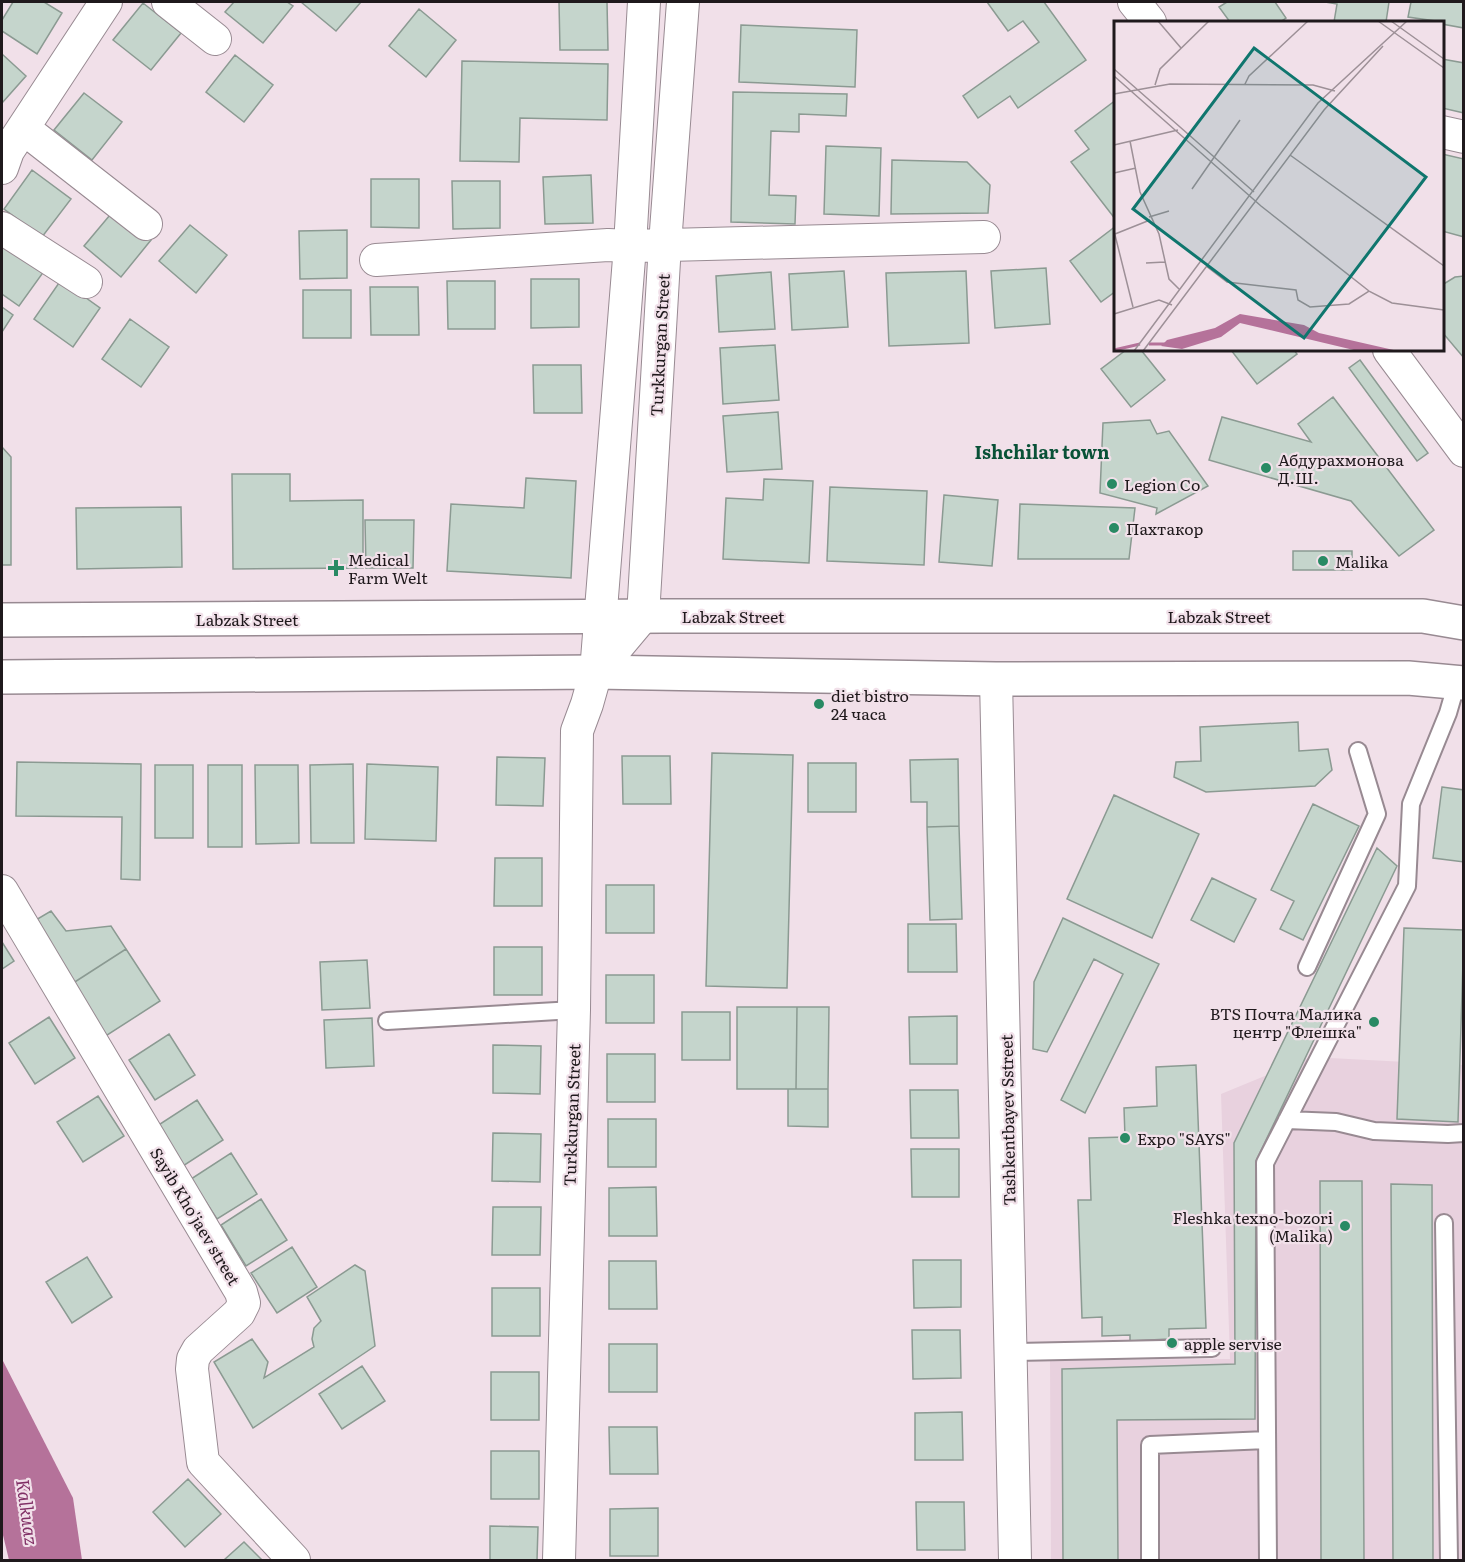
<svg xmlns="http://www.w3.org/2000/svg" width="1465" height="1562" viewBox="0 0 1465 1562" font-family="Literata,serif">
<rect width="100%" height="100%" fill="#f1e0e9"/>
<path fill="#e8d1de" d="M1311 1057 1463 1065V1560H1051L1050 1360 1230 1359 1221 1094Z"/>
<path fill="#b5729a" d="M2 1359 73 1498 82 1560H9L2 1531Z"/>
<path fill="#c5d5cc" stroke="#8b9a92" stroke-width="1.5" d="M13 2H44L62 13 37 54 2 31V20Z
M234 2H287L293 6 263 43 225 12Z
M301 2H361L336 31Z
M559 2H607L608 50H560Z
M987 2H1044L1086 60 1018 108 1010 96 978 118 963 96 1039 42 1023 21 1008 31Z
M1227 2H1275L1286 18 1280 22H1230L1219 7Z
M1325 2H1389L1386 22H1334L1337 4Z
M1411 2H1464V28L1442 24V22L1408 17Z
M143 3 181 33 151 70 113 40Z
M419 9 456 40 426 77 389 46Z
M741 25 857 30 855 87 739 82Z
M2 54 26 76 2 103Z
M235 55 273 85 244 122 206 92Z
M1442 59 1464 63V113L1442 108Z
M462 61 608 64 607 120 520 118 519 162 460 161Z
M733 92 847 94 846 116 799 114V132L771 131 769 195 796 196 795 224 731 222Z
M84 93 122 122 92 160 54 130Z
M1116 100V220L1071 162 1089 149 1075 131Z
M826 146 881 148 879 216 824 214Z
M1442 154 1464 159V237L1442 231Z
M892 160 967 162 990 185 988 213 891 214Z
M32 170 71 199 42 237 4 209Z
M591 175 593 223 545 224 543 177Z
M371 179H419V228L371 227Z
M452 181H500V228L453 229Z
M115 209 151 240 121 277 84 246Z
M190 225 227 255 196 293 159 261Z
M1116 226V291L1101 302 1070 261Z
M347 230V278L300 279 299 231Z
M7 239 47 267 19 306 2 294V247Z
M1046 268 1050 324 995 328 991 271Z
M844 271 848 327 792 330 789 274Z
M966 271 969 343 889 346 886 273Z
M771 272 775 329 719 332 716 276Z
M1464 276V358L1442 332V285L1455 277Z
M531 279H579V327L531 328Z
M61 280 100 308 73 347 34 319Z
M447 281H495V329H448Z
M370 287H418L419 335H371Z
M303 290H351V338H303Z
M2 307 13 315 2 332Z
M130 319 169 347 141 387 102 359Z
M775 345 779 400 723 404 720 348Z
M1126 350H1141L1165 380 1131 407 1101 369Z
M1231 350H1294L1297 354 1257 384Z
M1360 360 1428 453 1417 461 1349 368Z
M533 365H581L582 413H534Z
M1333 397 1434 530 1399 556 1351 501 1209 460 1222 417 1311 442 1298 424Z
M778 412 782 469 727 472 723 416Z
M1150 420 1157 434 1169 431 1208 486 1156 514 1157 508 1100 493 1103 423Z
M2 447 11 457V565H2Z
M232 474H290V501L363 500V568L233 569Z
M526 478 576 481 571 578 447 571 451 504 524 508Z
M764 479 813 481 809 563 723 559 726 498 763 500Z
M830 487 927 491 924 565 827 561Z
M944 495 998 500 992 566 939 562Z
M1020 504 1135 508 1129 559H1018Z
M181 507 182 567 77 569 76 508Z
M365 520H414L413 568H366Z
M1293 551H1352V570H1293Z
M1298 722 1299 751 1328 749 1332 770 1315 786 1206 792 1174 777 1176 762 1201 761 1200 727Z
M712 753 793 755 787 988 706 986Z
M622 756H670L671 804H623Z
M497 757 545 758 543 806 496 805Z
M958 759 959 826 927 827V802H911L910 760Z
M17 762 141 764 140 880 121 879 122 817 16 816Z
M808 763H856V812H808Z
M353 764 354 843H311L310 765Z
M367 764 438 767 436 841 365 839Z
M155 765H193V838H155Z
M208 765H242V847H208Z
M255 765H298L299 843 256 844Z
M1442 787 1464 790V862L1433 858Z
M1114 795 1199 834 1152 938 1067 899Z
M1313 804 1359 826 1303 940 1280 929 1294 901 1271 890Z
M959 826 962 919 930 920 927 827Z
M1377 848 1397 866 1256 1161 1255 1419 1117 1420 1118 1560H1063L1062 1369 1235 1364 1234 1143Z
M495 858H542V906H494Z
M1212 878 1256 899 1234 942 1191 920Z
M606 885H654V933H606Z
M51 911 66 931 111 926 126 949 67 987 29 924Z
M1063 918 1159 964 1085 1113 1061 1100 1123 974 1094 959 1047 1052 1033 1049 1034 982Z
M908 924H956L957 972H908Z
M1404 928 1464 930 1458 1122 1397 1119Z
M2 942 14 961 2 969Z
M494 947H542V995H494Z
M126 949 160 1001 101 1039 67 987Z
M367 960 370 1008 322 1010 320 962Z
M606 975H654V1023H606Z
M737 1007H797L796 1089H737Z
M797 1007H829L828 1089H796Z
M682 1012H730V1060H682Z
M957 1016V1064H910L909 1017Z
M49 1017 75 1058 35 1084 9 1043Z
M372 1018 374 1066 326 1068 324 1020Z
M169 1034 195 1075 155 1100 129 1060Z
M493 1045 541 1046 540 1094 493 1093Z
M607 1054H655V1102H607Z
M1196 1065 1206 1328 1169 1329V1339L1130 1341V1335L1102 1336V1317L1082 1318 1078 1200H1091L1089 1138 1125 1137 1124 1108 1157 1106 1156 1067Z
M788 1089H828V1127L788 1126Z
M910 1090H958L959 1138H911Z
M98 1096 124 1136 83 1162 57 1122Z
M197 1100 223 1140 183 1166 157 1126Z
M608 1119H656V1167H608Z
M493 1133 541 1134 540 1182 492 1181Z
M911 1149H959V1197H912Z
M231 1153 257 1194 217 1219 191 1179Z
M1320 1181H1362L1364 1560H1321Z
M1391 1184 1432 1185 1433 1560H1393Z
M656 1187 657 1236H609V1188Z
M261 1199 287 1240 246 1266 221 1225Z
M493 1207H541L540 1255H492Z
M292 1247 317 1287 277 1313 251 1273Z
M87 1257 112 1297 72 1323 46 1282Z
M913 1260H961V1307L914 1308Z
M609 1261H656L657 1309H609Z
M355 1265 365 1271 375 1346 253 1428 214 1362 252 1339 268 1362 264 1378 314 1347 312 1339 314 1328 321 1321 307 1297Z
M492 1288H540V1336H492Z
M912 1330H960L961 1378 913 1379Z
M609 1344H657V1392H609Z
M362 1366 385 1401 342 1429 319 1394Z
M491 1372H539V1420H491Z
M962 1412 963 1460H915V1413Z
M609 1427H657L658 1474H610Z
M491 1451H539V1499H491Z
M188 1479 221 1514 185 1547 153 1512Z
M916 1502H964L965 1550H917Z
M658 1508V1556H610V1509Z
M490 1526 538 1527 537 1560H490Z
M244 1542 262 1560H224Z"/>
<g fill="none" stroke-linecap="round" stroke-linejoin="round">
<defs>
<path id="lane" d="M1307 967 1377 814 1358 751
M387 1021 574 1010
M1287 1120 1336 1122 1374 1131 1448 1134 1464 1133
M1444 1223 1449 1560
M1011 1352 1212 1348
M1150 1560V1445L1267 1440
M1268 1560 1265 1163 1407 886 1411 804 1448 713 1457 682"/>
<path id="street" d="M168 2 215 39
M1134 2 1150 22
M23 128 146 224
M1442 132 1464 137
M2 168 8 151 106 2
M2 228 86 282
M376 260 608 245 630 246 984 237
M1389 350 1464 451
M596 672 643 616 665 244 683 2
M996 679 1015 1560
M2 891 241 1292 244 1303 239 1313 198 1350 193 1359 192 1369 203 1462 294 1560
M559 1560 574 1010 577 731 587 704 596 672 630 246 644 2"/>
<path id="secondary" d="M2 620 663 616H1423L1464 623
M2 677 596 672 996 679 1408 678 1464 683"/>
</defs>
<use href="#lane" stroke="#988a92" stroke-width="20"/>
<use href="#street" stroke="#988a92" stroke-width="34"/>
<use href="#secondary" stroke="#988a92" stroke-width="36"/>
<use href="#lane" stroke="#fff" stroke-width="16"/>
<use href="#street" stroke="#fff" stroke-width="32"/>
<use href="#secondary" stroke="#fff" stroke-width="33"/>
</g>
<g fill="#298a64" stroke="#f1e0e9" stroke-width="2">
<circle cx="1266" cy="468" r="6"/>
<circle cx="1112" cy="484" r="6"/>
<circle cx="1114" cy="528" r="6"/>
<circle cx="1323" cy="561" r="6"/>
<path d="M333 559h6v6h6v6h-6v6h-6v-6h-6v-6h6z"/>
<circle cx="819" cy="704" r="6"/>
<circle cx="1374" cy="1022" r="6"/>
<circle cx="1125" cy="1138" r="6"/>
<circle cx="1345" cy="1226" r="6"/>
<circle cx="1172" cy="1343" r="6"/>
</g>
<g text-anchor="middle" dominant-baseline="central" stroke-width="4.5" stroke-linejoin="round" paint-order="stroke">
<g font-size="16" fill="#1f191c" stroke="#f1e0e9">
<text transform="translate(659 345) rotate(-87)">Turkkurgan Street</text>
<text x="733" y="616">Labzak Street</text>
<text x="1219" y="616">Labzak Street</text>
<text x="247" y="619">Labzak Street</text>
<text transform="translate(571 1115) rotate(-88)">Turkkurgan Street</text>
<text transform="translate(1007 1120) rotate(-91)">Tashkentbayev Sstreet</text>
<text transform="translate(196 1216) rotate(59)">Sayib Kho'jaev street</text>
</g>
<g font-size="16" fill="#1f191c" stroke="#f1e0e9" text-anchor="start">
<text x="1278" y="459">Абдурахмонова<tspan x="1278" dy="18">Д.Ш.</tspan></text>
<text x="1124" y="484">Legion Co</text>
<text x="1126" y="528">Пахтакор</text>
<text x="348" y="559">Medical<tspan x="348" dy="18">Farm Welt</tspan></text>
<text x="1335" y="561">Malika</text>
<text x="831" y="695">diet bistro<tspan x="831" dy="18">24 часа</tspan></text>
<text x="1362" y="1013" text-anchor="end">BTS Почта Малика<tspan x="1362" dy="18">центр "Флешка"</tspan></text>
<text x="1137" y="1138">Expo "SAYS"</text>
<text x="1333" y="1217" text-anchor="end">Fleshka texno-bozori<tspan x="1333" dy="18">(Malika)</tspan></text>
<text x="1184" y="1343">apple servise</text>
</g>
<g font-size="18" font-weight="bold" fill="#095137" stroke="#f1e0e9">
<text x="1042" y="451">Ishchilar town</text>
</g>
<g font-size="18" font-style="italic" fill="#802f65" stroke="#f1e0e9">
<text transform="translate(28 1512) rotate(82)">Kalkuaz</text>
</g>
</g>
<g transform="translate(1114 21)">
<rect width="330" height="330" fill="#f1e0e9"/>
<path d="M126 293 190 304 205 312 284 330H244L126 302 107 316 68 328 47 325 53 319 101 307Z" fill="#b5729a"/>
<path fill="none" stroke="#b5729a" stroke-width="3" d="M35 323H53M0 329 26 323"/>
<path fill="none" stroke="#9d9097" stroke-width="1.5" d="M44 0 67 27M264 0 330 47M277 0 330 38M0 48 140 171M0 55 147 185 255 270M131 63 135 55 194 0M41 64 46 48 95 0M0 73 56 63 199 64 221 70M16 120 26 171 45 213 55 258 65 268M0 124 64 109M176 134 330 245M0 152 22 147M78 168 126 99M35 196 55 190M0 210 19 286M1 213 36 199M32 242 51 241M92 245 113 261 182 269 184 279 196 286 235 283 255 270 278 282 330 289M0 293 45 279 58 284M20 330 204 82 293 0M29 330 210 89 269 25"/>
<path fill="#0f766e" fill-opacity="0.15" stroke="#0f766e" stroke-width="3" d="M140 27 312 156 190 317 19 188Z"/>
<rect width="330" height="330" fill="none" stroke="#1f191c" stroke-width="3"/>
</g>
<rect width="1465" height="1562" fill="none" stroke="#1f191c" stroke-width="6"/>
</svg>
